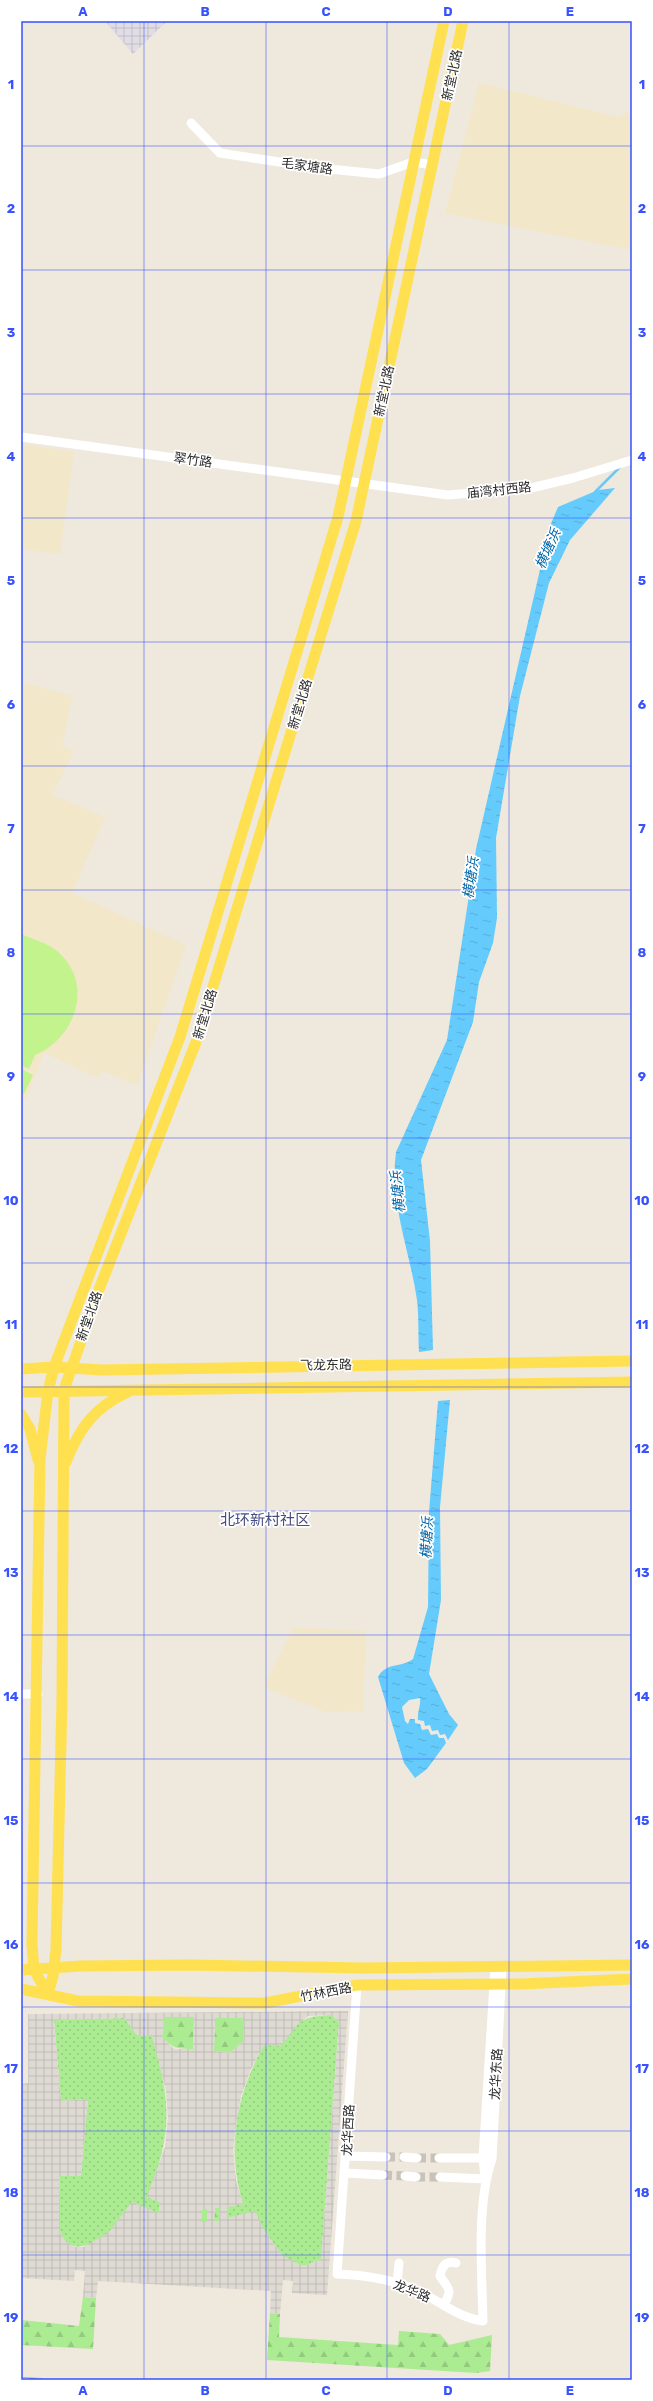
<svg xmlns="http://www.w3.org/2000/svg" width="653" height="2401" viewBox="0 0 653 2401" font-family="Rubik,'Noto Sans SC',sans-serif">
<defs>
<pattern id="industrial-grid" width="8" height="8" patternUnits="userSpaceOnUse"><rect width="8" height="8" fill="#e0dde6"/><path d="M0 4h8M4 0v8" fill="none" stroke="#c0bec5"/></pattern>
<pattern id="forest-firs" width="22" height="20" patternUnits="userSpaceOnUse"><rect width="22" height="20" fill="#abeb92"/><path d="M5 1l3.5 6h-7zM16 11l3.5 6h-7z" fill="#93ca7e"/></pattern>
<pattern id="park-dots" width="8" height="8" patternUnits="userSpaceOnUse"><rect width="8" height="8" fill="#abeb92"/><path d="M2 2h.1M6 6h.1" fill="none" stroke="#93ca7e" stroke-width="1.8" stroke-linecap="round"/></pattern>
<pattern id="plaza-grid" width="8" height="8" patternUnits="userSpaceOnUse"><rect width="8" height="8" fill="#dedad3"/><path d="M0 4h8M4 0v8" fill="none" stroke="#bfbbb5"/></pattern>
<pattern id="water-ripples" width="26" height="14" patternUnits="userSpaceOnUse"><rect width="26" height="14" fill="#64cbfc"/><path d="M2 4q2-2 4 0t4 0M15 11q2-2 4 0t4 0" fill="none" stroke="#57aed8"/></pattern>
</defs>
<rect width="100%" height="100%" fill="#efe8dc"/>
<path fill="url(#industrial-grid)" d="M105 21H167L133 54Z"/>
<path fill="#f2e7c9" d="M479 83 619 117 625 112 632 116V250L445 213Z
M21 444 74 452 60 554 21 549Z
M21 682 72 696 62 746 74 752 52 795 105 817 72 893 186 945 137 1085 102 1071 98 1078 44 1053 26 1099 21 1097Z
M293 1627 366 1631 363 1711 326 1712 264 1687Z"/>
<path fill="url(#forest-firs)" d="M164 2017H194L193 2049C178 2049 172 2048 162 2037Z
M215 2018H244V2041L230 2053 214 2051Z
M215 2208H220V2221H214Z
M202 2209H207V2222H202Z
M83 2297 96 2298 93 2349 21 2345V2320L79 2326Z
M270 2313 280 2314 279 2337 398 2345 399 2331 440 2334 449 2345 492 2335 490 2371 476 2373 267 2360Z"/>
<path fill="url(#park-dots)" d="M21 1432 23 1442 21 1670Z
M332 2015 339 2022 321 2259 308 2265H300L291 2262 281 2254 264 2230 243 2216 227 2218V2207L243 2204C226 2148 236 2095 264 2045H281C298 2020 301 2017 332 2015Z
M124 2018 137 2035 152 2036C171 2101 173 2134 147 2197L160 2202 159 2214 132 2202C125 2213 118 2226 108 2234 95 2244 70 2256 61 2234 57 2224 60 2188 59 2176H81L88 2099 61 2101 54 2020Z"/>
<path fill="#c2f38d" d="M21 934C32 939 48 943 57 951 95 983 76 1038 35 1055L29 1069 21 1065Z
M21 1069 33 1075 24 1094 21 1093Z"/>
<path fill="url(#plaza-grid)" fill-rule="evenodd" d="M348 2011 327 2295 292 2293 293 2281 283 2280 280 2314 270 2313 271 2291 98 2281 96 2298 83 2297 85 2271 75 2270 74 2281 21 2278V2084L28 2083V2014ZM332 2015 339 2022 321 2259 308 2265H300L281 2254 264 2230 255 2211 227 2218V2207L243 2204 236 2181 233 2150 236 2124 241 2096 251 2069 264 2045 281 2046 298 2024 308 2016ZM164 2017H194L193 2049H174L162 2037ZM124 2018 137 2035 152 2036 166 2090 168 2118 165 2147 147 2197 160 2202 159 2213 132 2202 108 2233 84 2247H75L66 2242 60 2233 59 2176H81L88 2099 61 2101 54 2020ZM215 2018H244V2041L230 2053 214 2051ZM215 2208H220L219 2221H214ZM207 2209V2222H202V2210Z"/>
<path fill="url(#water-ripples)" d="M615 488 570 540 549 583 520 696 496 838 497 918 493 943 479 982 473 1022 421 1160 430 1241 433 1350 419 1352C418 1334 419 1317 417 1300 410 1251 389 1202 396 1152L447 1040 476 849 550 526 558 507 598 490Z
M450 1400 440 1507 441 1600 429 1674 449 1714 458 1725 448 1740 445 1734 440 1735 438 1730 432 1731 430 1725 425 1726 424 1721 418 1720C417 1712 421 1706 420 1698L409 1700 402 1707 405 1721 408 1724 410 1719H415V1723L420 1724 422 1730 428 1729 431 1735 437 1734 439 1738H444L446 1743 427 1769 415 1778 404 1763 378 1677C386 1662 401 1668 413 1659L428 1607 429 1512 438 1401Z"/>
<g fill="none" stroke-linecap="round" stroke-linejoin="round">
<path stroke="#64cbfc" stroke-width="2.5" d="M595 492 620 467"/>
<path stroke="#c8c2b9" stroke-width="9" stroke-dasharray="9 4.5" stroke-linecap="butt" d="M386 2157H404
M417 2158H439
M383 2175 405 2176
M416 2177H440"/>
<path stroke="#fff" stroke-width="9" d="M191 123 220 153 319 168 379 174 413 162 433 165
M21 437 448 495 531 488 573 478 632 460
M21 1694H38
M357 1985 337 2274C366 2275 398 2280 424 2294 443 2304 460 2318 483 2321 482 2271 476 2205 492 2159L502 1968
M347 2156 386 2157
M404 2157 417 2158
M439 2158H488
M346 2173 383 2175
M405 2176 416 2177
M440 2177 485 2179 483 2158 495 1968
M397 2284 399 2263
M444 2306C452 2288 450 2291 440 2276 442 2266 446 2260 456 2263"/>
<path stroke="#ffe050" stroke-width="11" d="M21 1369 54 1367 102 1370 632 1361
M21 1392 632 1382
M21 1414 30 1429 38 1460
M66 1462C79 1429 94 1407 128 1392
M21 1970 80 1966 190 1965 363 1968 632 1965
M21 1989 78 2001 265 2003 357 1985 521 1984 632 1979
M48 1994 34 1970 32 1944 40 1459 48 1391 54 1367 180 1037 338 517 444 21
M48 1994 53 1976 56 1949 62 1700 64 1390 98 1292 196 1042 356 521 463 21"/>
<defs>
<path id="rail" d="M21 2379 41 2380"/>
</defs>
<use href="#rail" stroke="#9ea0b8" stroke-width="4"/>
<use href="#rail" stroke="#fff" stroke-width="2.5" stroke-dasharray="8" stroke-linecap="butt"/>
</g>
<path fill="none" stroke="#3852ff" stroke-width="1" stroke-opacity="0.55" d="M144 21V2380M266 21V2380M387 21V2380M509 21V2380M21 146H632M21 270H632M21 394H632M21 518H632M21 642H632M21 766H632M21 890H632M21 1014H632M21 1138H632M21 1263H632M21 1387H632M21 1511H632M21 1635H632M21 1759H632M21 1883H632M21 2007H632M21 2131H632M21 2255H632"/>
<g text-anchor="middle" dominant-baseline="central" stroke-width="3.5" stroke-linejoin="round" paint-order="stroke">
<g font-size="13" fill="#2b2b2b" stroke="#fff">
<text transform="translate(452 75) rotate(-78)">新堂北路</text>
<text transform="translate(307 166) rotate(8)">毛家塘路</text>
<text transform="translate(384 391) rotate(-78)">新堂北路</text>
<text transform="translate(193 460) rotate(8)">翠竹路</text>
<text transform="translate(499 490) rotate(-6)">庙湾村西路</text>
<text transform="translate(300 704) rotate(-73)">新堂北路</text>
<text transform="translate(205 1014) rotate(-73)">新堂北路</text>
<text transform="translate(89 1316) rotate(-71)">新堂北路</text>
<text transform="translate(326 1365) rotate(-1)">飞龙东路</text>
<text transform="translate(326 1992) rotate(-11)">竹林西路</text>
<text transform="translate(496 2074) rotate(-87)">龙华东路</text>
<text transform="translate(348 2130) rotate(-87)">龙华西路</text>
<text transform="translate(412 2291) rotate(22)">龙华路</text>
</g>
<g font-size="14" font-style="italic" fill="#06a" stroke="#fff">
<text transform="translate(548 549) rotate(-66)">横塘浜</text>
<text transform="translate(471 878) rotate(-82)">横塘浜</text>
<text transform="translate(398 1192) rotate(-96)">横塘浜</text>
<text transform="translate(427 1538) rotate(-87)">横塘浜</text>
</g>
<g font-size="15" fill="#464d81" stroke="#fff">
<text x="265" y="1520">北环新村社区</text>
</g>
</g>
<rect width="653" height="2401" fill="none" stroke="#ffffff" stroke-width="44"/>
<rect x="22" y="22" width="609" height="2357" fill="none" stroke="#3852ff" stroke-width="1.5"/>
<g font-size="13" text-anchor="middle" font-weight="bold" fill="#3852ff">
<text x="83" y="16">A</text>
<text x="205" y="16">B</text>
<text x="326" y="16">C</text>
<text x="448" y="16">D</text>
<text x="570" y="16">E</text>
<text x="11" y="89">1</text>
<text x="642" y="89">1</text>
<text x="11" y="213">2</text>
<text x="642" y="213">2</text>
<text x="11" y="337">3</text>
<text x="642" y="337">3</text>
<text x="11" y="461">4</text>
<text x="642" y="461">4</text>
<text x="11" y="585">5</text>
<text x="642" y="585">5</text>
<text x="11" y="709">6</text>
<text x="642" y="709">6</text>
<text x="11" y="833">7</text>
<text x="642" y="833">7</text>
<text x="11" y="957">8</text>
<text x="642" y="957">8</text>
<text x="11" y="1081">9</text>
<text x="642" y="1081">9</text>
<text x="11" y="1205">10</text>
<text x="642" y="1205">10</text>
<text x="11" y="1329">11</text>
<text x="642" y="1329">11</text>
<text x="11" y="1453">12</text>
<text x="642" y="1453">12</text>
<text x="11" y="1577">13</text>
<text x="642" y="1577">13</text>
<text x="11" y="1701">14</text>
<text x="642" y="1701">14</text>
<text x="11" y="1825">15</text>
<text x="642" y="1825">15</text>
<text x="11" y="1949">16</text>
<text x="642" y="1949">16</text>
<text x="11" y="2073">17</text>
<text x="642" y="2073">17</text>
<text x="11" y="2197">18</text>
<text x="642" y="2197">18</text>
<text x="11" y="2322">19</text>
<text x="642" y="2322">19</text>
<text x="83" y="2395">A</text>
<text x="205" y="2395">B</text>
<text x="326" y="2395">C</text>
<text x="448" y="2395">D</text>
<text x="570" y="2395">E</text>
</g>
</svg>
